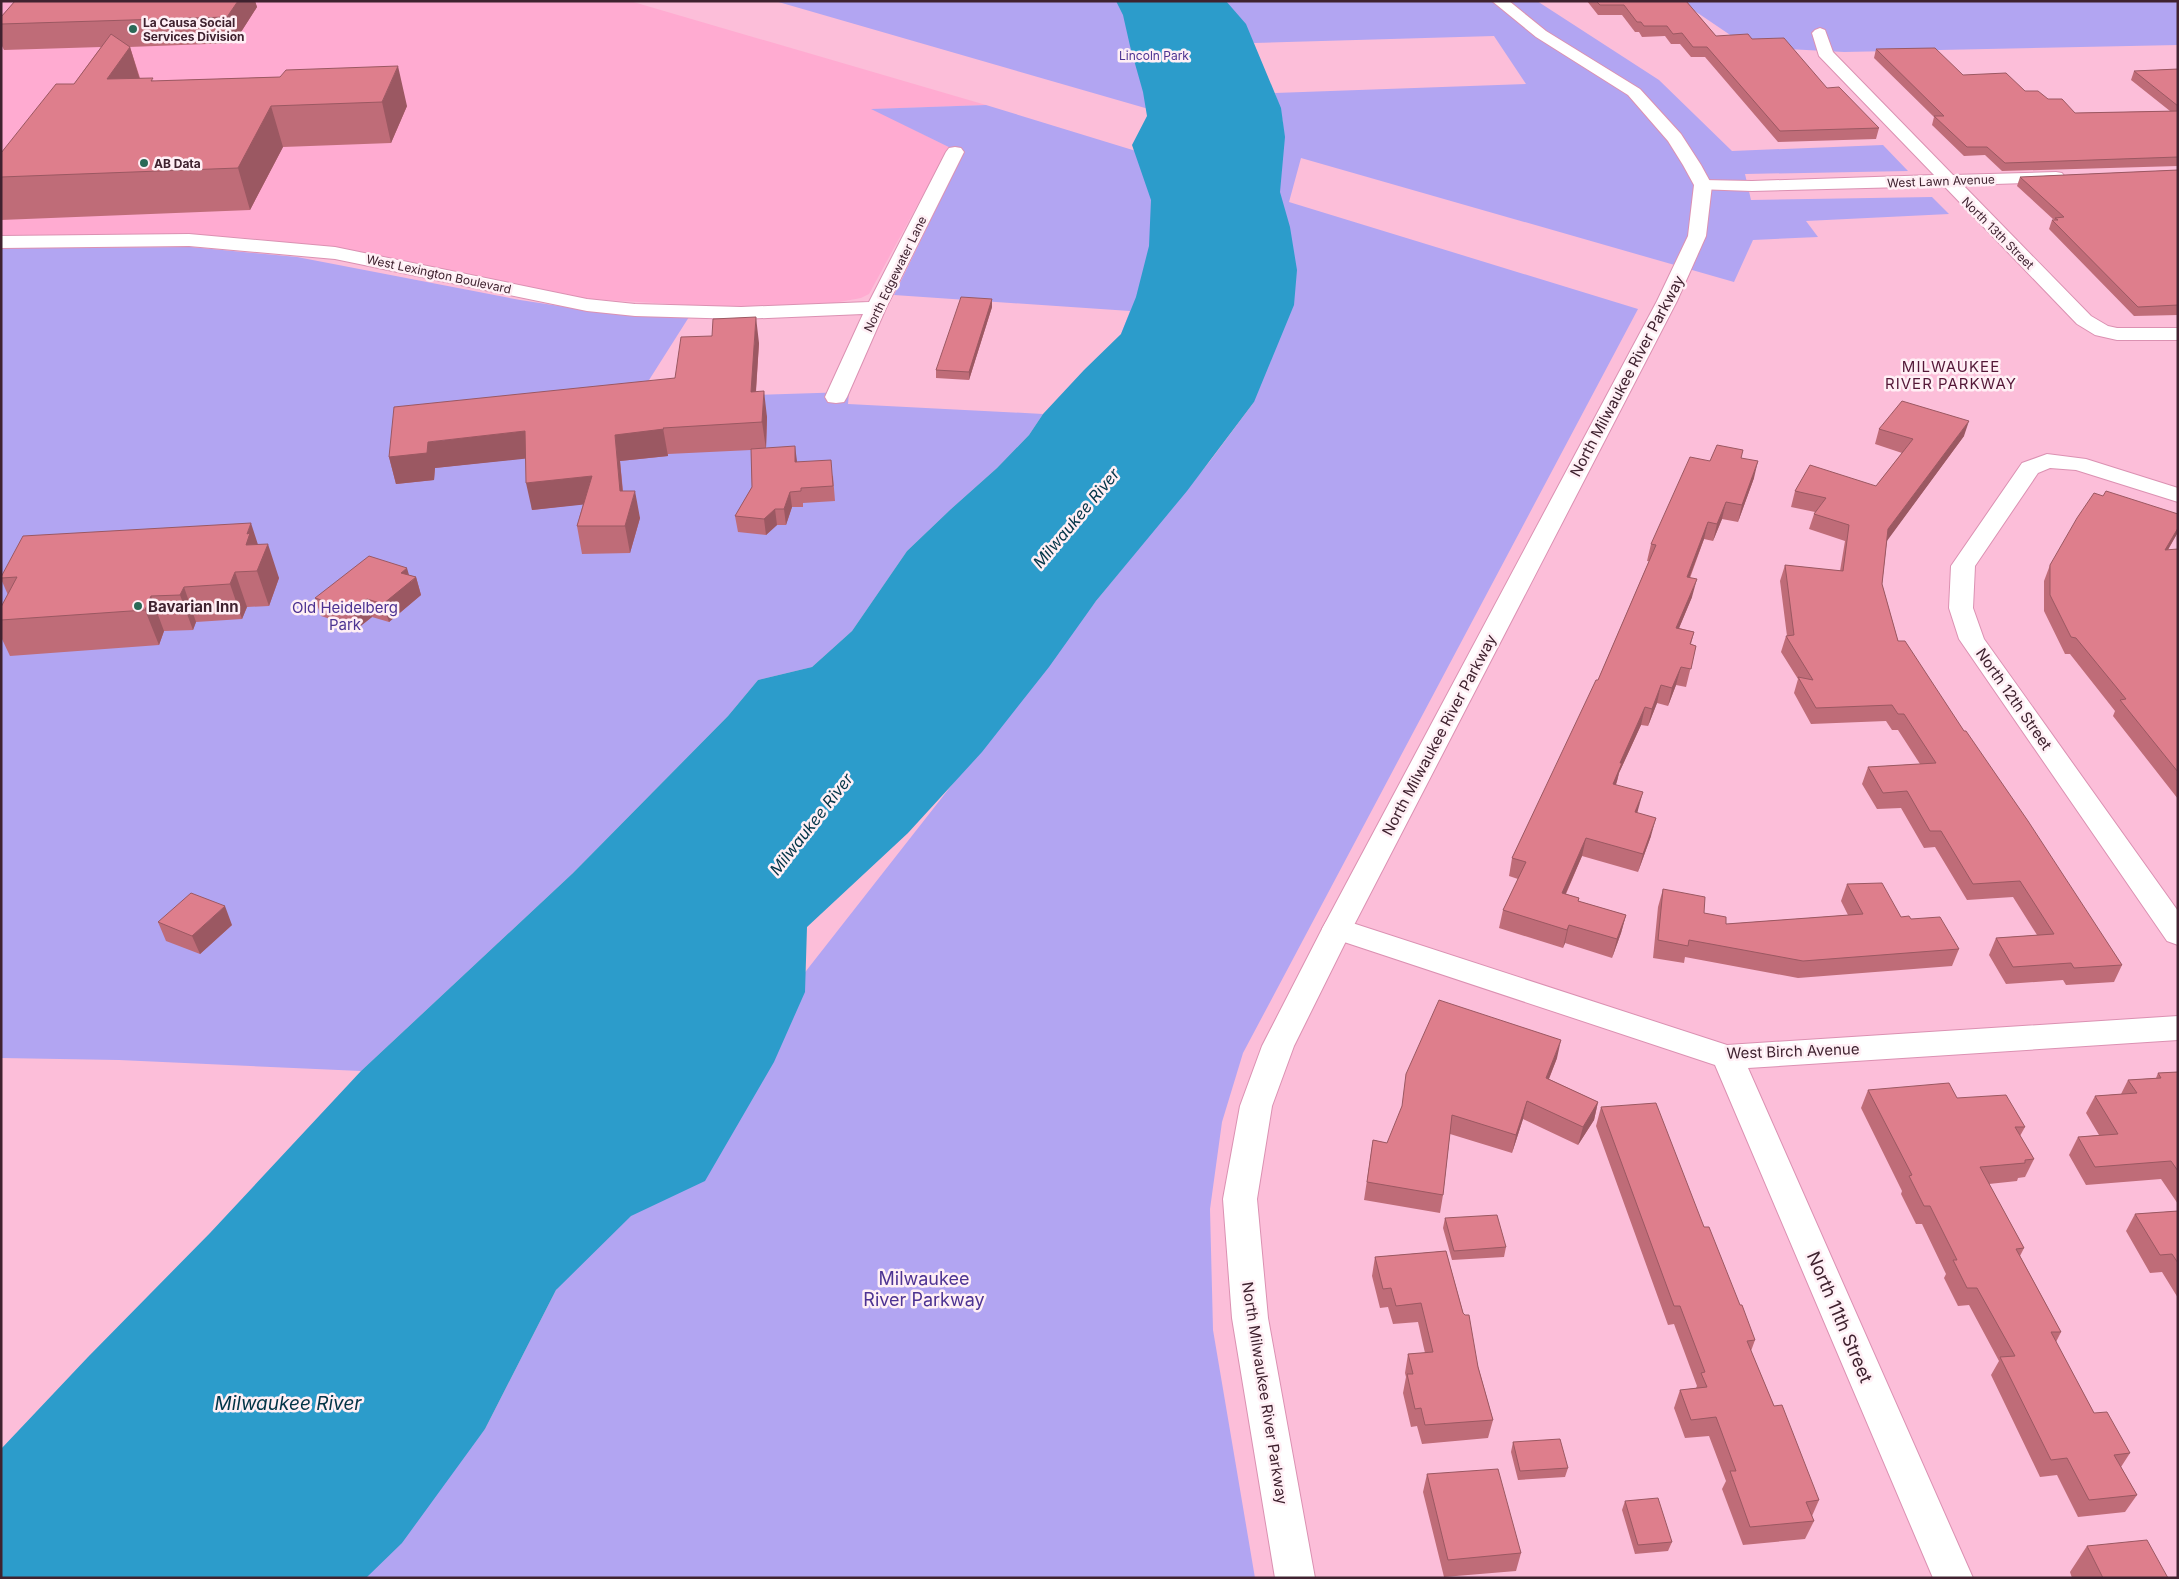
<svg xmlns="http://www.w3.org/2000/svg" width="2179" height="1579" viewBox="0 0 2179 1579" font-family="Inter,sans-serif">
<rect width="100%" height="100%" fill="#fcbed9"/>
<path fill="#ffabd1" d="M1 1H630L986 105 873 109 949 147 869 294 861 298 834 303 722 307 589 299 546 292 373 254 316 245 235 237 144 235 1 237Z"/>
<path fill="#b2a5f2" d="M775 1H1185L1166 114Z
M1226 1H1537L1659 80 1732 151 1883 145 1908 171 1745 174 1751 200 1932 197 1949 214 1806 221 1818 237 1753 240 1734 282 1301 158 1289 202 1638 309 1243 1053 1222 1122 1210 1209 1213 1330 1255 1578H366L485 1429 556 1290 1096 601 1210 461 1254 402 1121 334 1130 311 894 295 963 154 871 109 986 105 1149 155 1283 122 1275 93 1526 84 1494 36 1254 43Z
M1680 1H2178V45L1844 52 1748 47Z
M191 247 297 257 520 300 599 312 689 317 637 399 849 392 848 404 1043 414 1029 435 997 468 951 509 907 551 852 631 812 667 758 680 728 716 573 873 361 1071 119 1060 1 1058V248Z"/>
<path fill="#2c9ccb" d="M1116 1H1226L1246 24 1281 108 1285 137 1280 192 1290 227 1297 270 1294 305 1254 402 1187 491 1096 601 1049 667 982 752 908 833 807 927 805 992 774 1062 705 1181 631 1216 556 1290 485 1429 402 1543 366 1578H1V1449L88 1357 210 1233 361 1071 573 873 728 716 758 680 812 667 852 631 907 551 951 509 997 468 1029 435 1043 414 1084 370 1121 334 1136 297 1149 246 1151 200 1132 145 1147 116 1143 92 1130 46 1123 15Z"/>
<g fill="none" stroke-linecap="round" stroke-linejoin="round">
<defs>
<path id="minor" d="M1820 28 1825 30 1833 52 1953 175 2056 172 2062 173 2065 177 2062 181 2056 182 1963 185 2091 316 2108 326 2117 328H2178V340H2117L2095 335 2077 324 1944 186 1752 191 1697 189 1694 185 1697 181 1703 180 1752 181 1934 175 1819 56 1812 33 1815 30Z
M955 147 961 148 964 152 886 308 847 397 844 402 836 403 828 402 825 397 863 314 741 319 635 316 587 311 335 259 189 246 1 248V236L189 234 335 247 587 299 635 304 741 307 869 302 946 152 949 148Z
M2047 454 2086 459 2178 488V502L2076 470 2050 468 2038 473 1975 566 1973 608 1984 639 2178 911V945L2167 941 1959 639 1949 608 1951 566 2022 463Z
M1337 918 1727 1045 2178 1016V1040L1748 1068 1973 1578H1933L1715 1065 1326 936 1322 929 1326 922Z"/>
<path id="tertiary" d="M1492 1H1509L1546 31 1640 89 1681 134 1701 165 1712 185 1706 236 1677 301 1352 929 1294 1046 1272 1106 1257 1199 1268 1318 1315 1578H1275L1232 1318 1223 1199 1240 1106 1262 1046 1322 929 1657 301 1688 236 1694 185 1683 165 1668 141 1628 95 1536 37Z"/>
</defs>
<use href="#minor" stroke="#db91b2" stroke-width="2"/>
<use href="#tertiary" stroke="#db91b2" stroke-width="2"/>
<use href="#minor" fill="#fff" fill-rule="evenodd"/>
<use href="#tertiary" fill="#fff" fill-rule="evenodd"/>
</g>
<path fill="#bf6c78" d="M15 1H255L257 7 234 43 129 47H130L140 78 155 81 280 77 407 106 391 143 283 147 250 210 1 220V153L74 84 101 47 4 50 1 44V17Z
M1587 1H1686L1716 36 1752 39 1827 88 1879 128 1876 139 1778 142 1705 57H1691L1680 44H1671L1665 36 1642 37 1639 32H1635L1622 15H1598Z
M1876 49 1963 75 2025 91 2048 99 2075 113 2170 111 2131 80 2134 71 2178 69V166L2002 171 1985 155 1964 156 1932 125 1934 117 1874 58Z
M2178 170V315L2134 316 2049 229 2052 220H2054L2017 186 2020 177Z
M992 299V307L969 380 936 378V370Z
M759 343 756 392 767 417 766 448 797 462 833 476 835 501 803 503V507H792L786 525H777L766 535 738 532 735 516 752 487 751 450 668 454V456L620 461 623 491 640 518 630 553 582 554 577 526 583 504 532 510 526 458 435 468 434 480 396 484 389 457 675 378Z
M1879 429 1964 436 1887 540 1882 584 1898 641 1964 731 2122 965 2114 982 2066 985 2063 980 2006 984 1989 955 1996 938 2037 935 2013 897 1967 900 1935 847 1924 848 1901 808 1877 809 1862 784 1868 767 1920 764 1898 730H1892L1886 721 1811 724 1794 693 1798 679 1781 652 1786 636H1787L1780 581 1785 565 1840 571 1845 541 1809 529 1814 514 1815 512 1791 507 1795 491 1876 486 1902 453 1875 444Z
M1741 458 1754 478 1738 522 1722 519 1713 541 1704 539 1690 578 1692 597 1679 628 1694 632 1691 644 1696 646 1686 687 1676 685 1668 706 1657 703 1648 726 1641 725 1619 773 1616 785 1638 810 1637 813 1651 836 1638 872 1582 856 1566 894 1579 898 1578 901 1626 915 1621 933 1612 958 1565 943 1563 948 1499 928 1503 910 1518 879 1509 876 1512 858 1598 680 1649 561H1647L1651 544 1710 461Z
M2103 496 2178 514V532L2168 550 2178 549V799L2113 716 2115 711 2070 654H2065L2044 611V581L2050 565Z
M258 544 279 578 269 606 247 607 242 619 196 622 193 630 164 631 159 645 10 656 1 637V607L8 595 1 579V577Z
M409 575 416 577 421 595 389 622 372 617 358 628 321 616 315 598Z
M1847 884 1901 917 1911 919 1959 949 1952 966 1798 978 1685 957 1684 963 1653 958 1658 907 1663 889 1704 913 1726 924 1848 915 1841 901Z
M158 922 232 925 200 954 166 941Z
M1557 1058 1549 1079 1598 1102 1594 1120 1578 1145 1523 1119 1512 1153 1450 1134 1443 1195 1440 1213 1364 1200 1373 1140 1387 1143Z
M2178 1072V1204L2161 1179 2086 1185 2069 1155 2078 1137 2099 1135 2086 1113 2095 1096 2121 1094 2128 1080 2156 1078 2158 1073Z
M1868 1090 1957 1098 2025 1127 2020 1136 2034 1159 2025 1177 2018 1178 2017 1181 1989 1184 2024 1248 2020 1256 2061 1332 2056 1342 2094 1413 2130 1453 2121 1467 2137 1495 2125 1512 2078 1517 2057 1475 2040 1477 1991 1375 1999 1361 1969 1305 1958 1306 1944 1278 1946 1274 1922 1224H1916L1901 1194 1902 1191 1861 1108Z
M1601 1107 1704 1227 1755 1340 1751 1351 1774 1406 1819 1500 1812 1516 1814 1521 1805 1539 1743 1545 1722 1489 1726 1481 1709 1436 1685 1438 1674 1408 1680 1390 1696 1388 1697 1386 1674 1324 1668 1325 1596 1126Z
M2178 1211V1298L2162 1272 2150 1273 2126 1231 2135 1214Z
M1445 1218 1506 1247 1504 1257 1452 1260 1443 1228Z
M1446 1251 1493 1420 1488 1438 1422 1444 1417 1426 1411 1427 1403 1393 1406 1377 1405 1373 1408 1354 1425 1353 1418 1322 1393 1324 1388 1307 1380 1308 1372 1276 1375 1257Z
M1513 1442 1568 1468 1565 1477 1518 1480 1511 1452Z
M1427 1474 1521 1553 1516 1571 1444 1577 1423 1492Z
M1625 1501 1672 1542 1668 1551 1635 1554 1622 1510Z
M2087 1546 2168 1578H2072L2070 1572Z"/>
<path fill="#9b5862" d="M238 1H255L257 7 234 43 227 17Z
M130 47 142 87 107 79Z
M398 66 407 106 391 143 382 102Z
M271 106 283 147 250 210 238 168Z
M992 299V307L969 380V372Z
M756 317 759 343 754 418 751 392Z
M764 391 767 417 766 449 762 422Z
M1969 421 1964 436 1884 545 1888 529Z
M663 428 668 456 620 461 625 518 620 491 615 435Z
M525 431 531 458 435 468 434 480 396 484 389 457 428 442Z
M795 446 797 461 796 478 795 462Z
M1758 461 1754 478 1738 522 1742 505Z
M592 476 598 503 532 510 526 483Z
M635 491 640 518 630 553 625 526Z
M790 492 792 507 786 525 784 509Z
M1726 502 1722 519 1713 541 1717 524Z
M775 509 777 525 766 535 764 519Z
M1708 522 1704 539 1683 594 1687 577Z
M251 523 262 557 268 544 279 578 269 606 257 571 246 545 247 534Z
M2178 528V532L2159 565 2165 550Z
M407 568 411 582 416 577 421 595 389 622 383 604 401 573Z
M235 572 247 607 242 619 230 584Z
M1697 579 1692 597 1672 645 1676 628Z
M184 587 196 622 193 630 180 595Z
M151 596 164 631 159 645 145 610Z
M367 599 372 617 358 628 353 610Z
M1681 667 1676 685 1668 706 1672 688Z
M1661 685 1657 703 1648 726 1652 709Z
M1645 707 1641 725 1619 773 1617 781 1609 802 1613 784 1620 763Z
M1643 792 1638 810 1631 830 1635 812Z
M1656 818 1651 836 1638 872 1643 854Z
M1586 838 1582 856 1558 911 1562 893Z
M225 906 232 925 200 954 192 936Z
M1626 915 1621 933 1612 958 1617 939Z
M1569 925 1565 943 1563 948 1567 930Z
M1561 1040 1557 1058 1542 1096 1546 1078Z
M1527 1101 1523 1119 1512 1153 1516 1135Z
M1598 1102 1594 1120 1578 1145 1583 1127Z"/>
<path fill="#de7e8c" stroke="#9b5862" d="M15 1H238L227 17 1 24V17Z
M1596 1H1686L1716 36 1748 34 1752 39 1784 38 1827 88 1839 87 1879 128 1780 131 1707 47H1693L1682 33 1673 34 1667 26H1644L1641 22H1637L1624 5H1600Z
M111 34 130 47 107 79 153 78 151 81 280 77 286 70 398 66 382 102 271 106 238 168 1 177V153L56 84H74Z
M1935 48 1963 75 2006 73 2025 91H2038L2048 99H2062L2075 113 2178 111V157L2005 163 1987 147H1967L1934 116H1944L1876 49Z
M2178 69V106L2134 71Z
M2178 170V305L2138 307 2052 220H2058L2055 218 2064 217 2020 177Z
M961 297 992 299 969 372 936 370Z
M756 317 751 392 764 391 762 422 663 428 664 429 615 435 620 491H635L625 526H577L592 476 526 483 525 431 428 442 427 453 389 457 394 407 675 378 681 337 712 336 713 319Z
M1902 401 1969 421 1888 529 1882 584 1898 641H1905L1964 731H1966L2028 821 2122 965 2074 968 2071 963 2013 967 1996 938 2054 934 2020 881 1973 884 1941 831H1930L1907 791 1883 793 1868 767 1936 763 1904 714H1898L1892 705 1816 708 1798 677 1813 680 1786 636 1794 635 1785 565 1843 571 1849 525 1814 514 1826 498 1795 491 1810 465 1876 486 1913 439 1879 429Z
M1717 445 1743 450 1741 458 1758 461 1742 505 1726 502 1717 524 1708 522 1687 577 1697 579 1676 628 1694 632 1690 644 1696 646 1691 669 1681 667 1672 688 1661 685 1652 709 1645 707 1620 763H1622L1613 784 1643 792 1635 812 1656 818 1643 854 1586 838 1562 893 1579 898 1578 901 1626 915 1617 939 1569 925 1567 930 1503 910 1526 862 1512 858 1596 680H1598L1656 545 1651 544 1690 457 1710 461Z
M795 446V462L831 460 833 486 801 488V491L790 492 784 509H775L764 519 735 516 752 487 751 449Z
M2106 491 2178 514V528L2165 550 2178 549V772L2120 700 2126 699 2076 638 2071 637 2050 595V565L2077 518 2094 493 2103 496Z
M251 523 247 534 250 533 246 545 268 544 257 571 235 572 230 584 184 587 180 595 151 596 145 610 1 620V607L17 577 1 578V577L23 536Z
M369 556 407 568 401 573 416 577 383 604 367 599 353 610 315 598Z
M1882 883 1901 917 1909 916 1911 919 1940 917 1959 949 1803 961 1689 940 1688 946 1658 940 1663 889 1705 897 1704 913 1726 917V924L1863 914 1847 884Z
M191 893 225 906 192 936 158 922Z
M1439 1000 1561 1040 1546 1078 1598 1102 1583 1127 1527 1101 1516 1135 1452 1115 1443 1195 1367 1182 1373 1140 1387 1143 1402 1106 1406 1074Z
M2178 1072V1171L2171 1161 2095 1167 2078 1137 2118 1134 2095 1096 2137 1093 2128 1080 2161 1078 2158 1073Z
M1949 1083 1957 1098 2006 1095 2025 1127H2015L2034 1159 2025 1160V1163L1980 1167 2024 1248 2016 1249 2061 1332H2051L2094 1413 2107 1412 2130 1453 2114 1455 2137 1495 2089 1500 2067 1458 2051 1460 2000 1357 2015 1356 1977 1288H1967L1953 1260H1957L1930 1206H1924L1909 1176 1912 1175 1868 1090Z
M1656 1103 1704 1227H1709L1740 1305H1742L1755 1340 1747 1341 1774 1406 1782 1405 1819 1500 1806 1502 1814 1521 1750 1527 1730 1471H1736L1716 1417 1691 1420 1680 1390 1707 1387 1701 1373 1705 1372 1680 1306H1674L1601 1107Z
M2178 1211V1263L2172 1254 2160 1255 2135 1214Z
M1497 1215 1506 1247 1454 1251 1445 1218Z
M1446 1251 1463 1313 1465 1315H1469L1478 1367 1493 1420 1425 1425 1421 1408 1415 1409 1407 1374H1413L1408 1354 1433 1352 1421 1303 1396 1306 1391 1288 1383 1289 1375 1257Z
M1560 1439 1568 1468 1520 1471 1513 1442Z
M1498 1469 1521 1553 1448 1560 1427 1474Z
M1658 1498 1672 1542 1638 1545 1625 1501Z
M2147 1540 2168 1578H2103L2087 1546Z"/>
<g fill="#2a6957" stroke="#ffeff5" stroke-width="2">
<circle cx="133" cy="29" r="5"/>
<circle cx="144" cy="163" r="5"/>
<circle cx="138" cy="606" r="5"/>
</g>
<g text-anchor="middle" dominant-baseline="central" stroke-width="5" stroke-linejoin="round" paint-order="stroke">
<g font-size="12" font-weight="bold" fill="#3f222f" stroke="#ffeff5" text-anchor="start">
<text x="143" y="22">La Causa Social<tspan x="143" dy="14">Services Division</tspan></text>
<text x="154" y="163">AB Data</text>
</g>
<g font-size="12" fill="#4d3392" stroke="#ffeff5">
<text x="1154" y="55">Lincoln Park</text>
</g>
<g font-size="12" fill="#3f222f" stroke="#ffeff5">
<text transform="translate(1941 181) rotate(-2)">West Lawn Avenue</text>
<text transform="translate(1998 233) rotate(45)">North 13th Street</text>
<text transform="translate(439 274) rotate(12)">West Lexington Boulevard</text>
<text transform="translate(895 274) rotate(-64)">North Edgewater Lane</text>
</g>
<g font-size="15" letter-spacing="1" fill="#541737" stroke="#ffeff5">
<text x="1951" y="366">MILWAUKEE<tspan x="1951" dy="17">RIVER PARKWAY</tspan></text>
</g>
<g font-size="15" fill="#3f222f" stroke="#ffeff5">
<text transform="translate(1627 376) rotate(-62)">North Milwaukee River Parkway</text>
<text transform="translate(2014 699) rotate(55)">North 12th Street</text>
<text transform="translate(1439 735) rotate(-62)">North Milwaukee River Parkway</text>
<text transform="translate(1793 1051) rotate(-2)">West Birch Avenue</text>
<text transform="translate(1265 1393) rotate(81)">North Milwaukee River Parkway</text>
</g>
<g font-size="15" font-weight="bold" fill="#3f222f" stroke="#ffeff5" text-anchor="start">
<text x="148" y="606">Bavarian Inn</text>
</g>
<g font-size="15" fill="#4d3392" stroke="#ffeff5">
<text x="345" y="607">Old Heidelberg<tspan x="345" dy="17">Park</tspan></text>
</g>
<g font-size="16" font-style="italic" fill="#023447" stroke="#ffeff5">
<text transform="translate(1076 518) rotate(-50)">Milwaukee River</text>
<text transform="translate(811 824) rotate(-52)">Milwaukee River</text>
</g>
<g font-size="18" fill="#4d3392" stroke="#ffeff5">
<text x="924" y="1278">Milwaukee<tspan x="924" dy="21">River Parkway</tspan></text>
</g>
<g font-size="18" fill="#3f222f" stroke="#ffeff5">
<text transform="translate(1840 1317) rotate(67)">North 11th Street</text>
</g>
<g font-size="19" font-style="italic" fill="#023447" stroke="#ffeff5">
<text x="288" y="1403">Milwaukee River</text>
</g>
</g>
<rect width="2179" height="1579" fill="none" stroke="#3f222f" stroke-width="5"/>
</svg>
